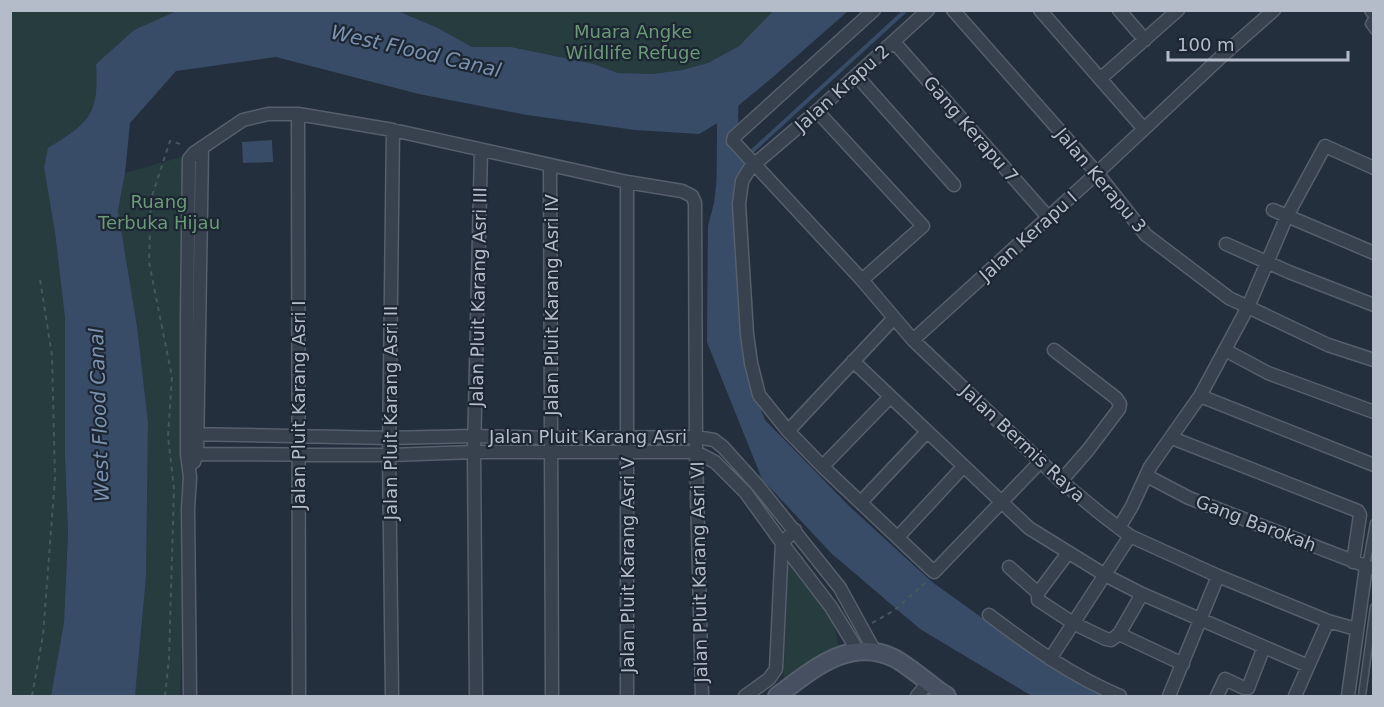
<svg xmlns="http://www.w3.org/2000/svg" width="1384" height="707" viewBox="0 0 1384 707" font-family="'DejaVu Sans',sans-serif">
<rect width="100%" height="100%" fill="#242f3e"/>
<path fill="#263c3f" d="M10 11H179L134 30 96 64C99 115 90 122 48 148L44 166 55 233 65 318V458L68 533 64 622 51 696H11Z
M398 11H773L739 46 708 63 682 70 652 74 618 73 594 64 511 47H472L438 28Z
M202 151 180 696H135L146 577 148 422 137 326 118 211 125 173Z
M789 550 833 621 841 656 818 657 783 686Z"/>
<path fill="#394c67" d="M179 10 398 11 438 28 472 47H511L594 64 618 73 652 74 682 70 708 63 739 46 773 11H848L773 77 716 124 699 134 635 130 527 115 419 94 276 57 176 71 130 123 125 173 118 211 137 326 148 422 146 577 135 696H51L64 622 68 533 65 458V318L55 233 44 167 48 148C90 122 99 115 96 64L134 30Z
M272 140 273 162 243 163 242 142Z
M740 155 752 165 741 176V299L747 376 765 420 849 506 932 582 1041 660 1091 689 1107 696H1032L920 629 831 553 762 479 707 342 708 226 714 203 719 162Z"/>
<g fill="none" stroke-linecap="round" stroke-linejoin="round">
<path stroke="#394c67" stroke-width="4" d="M748 155 906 10"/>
<path stroke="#394c67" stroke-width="21" d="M727 187 728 86"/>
<defs>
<path id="lane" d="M1374 15 1369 24 1374 31
M1366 566 1374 523
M1362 696 1374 607"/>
<path id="street" d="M874 10 734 137 733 141 862 280 913 340 1061 481 1101 514 1130 536 1218 576 1328 621 1356 629
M928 10 817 111 750 168 742 181 739 204 747 334 751 363 759 395 788 431 824 468 934 572 1041 461
M953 10 1097 173 1146 235 1229 298 1328 345 1374 360
M1040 10 1144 129
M1119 10 1145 40
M1371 10 1374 14
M894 42 1048 217
M856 75 954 185
M1100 79 1178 10
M817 111 923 226 862 280
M298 114 299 696
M550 165 552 696
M627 182V696
M1273 210 1374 253
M1226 244 1289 272 1374 305
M913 340 1097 173 1223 55 1274 10
M1054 350 1116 398 1120 404 1119 409 1088 450 1061 481
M1225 350 1268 373 1374 412
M853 361 1029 528 1105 575 1142 594
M1200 396 1374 465
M788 431 894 318
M187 434 389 438 474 436 552 438 696 437 714 440 723 447 759 487 840 588 874 650
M1172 438 1358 511 1360 515 1353 562
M187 454 389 455 474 452H696L715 462 746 493 782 543 831 607 858 651
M194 462 197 454 202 149
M823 466 890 397
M1147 476 1189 498 1374 569
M861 502 927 432
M1119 528 1132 506 1150 467 1200 396 1248 307 1287 216 1325 146 1374 168
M898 537 963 467
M1068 553 1038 593V600L1073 623 1106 639 1111 640 1119 634 1142 594 1308 666
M1009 567 1038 593
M989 615C1030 646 1072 676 1120 696
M1119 634 1183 664
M1050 659 1130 536
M190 696 188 509 190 477 187 454V318L189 159 194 153 243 120 268 114H298L393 130 627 182 682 191 692 196 695 203 696 452 702 696
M392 696 389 455 393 130
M476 696 474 452 481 150
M745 696 769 679 776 669 782 543 795 530
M917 696 928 683
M1169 696 1218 576
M1217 696 1225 679 1244 688H1248L1264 647
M1295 696 1328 621
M1348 696 1366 567"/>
<path id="secondary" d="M777 696C811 671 849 636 894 658 911 667 930 685 947 696"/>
</defs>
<use href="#lane" stroke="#565f6c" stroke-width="9"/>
<use href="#street" stroke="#565f6c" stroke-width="15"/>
<use href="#secondary" stroke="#565f6c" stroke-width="20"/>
<path stroke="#44595c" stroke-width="2" stroke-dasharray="4.5 4.5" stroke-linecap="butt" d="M872 623 895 610 927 581
M32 696 43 635 55 478 52 356 40 279
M165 696 169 658 174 489 168 436 172 377 149 262 151 199 170 141 184 145"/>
<use href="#lane" stroke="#38414e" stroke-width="6"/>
<use href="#street" stroke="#38414e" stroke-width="12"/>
<use href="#secondary" stroke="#465061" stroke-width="16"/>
</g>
<g text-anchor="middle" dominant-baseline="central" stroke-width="4.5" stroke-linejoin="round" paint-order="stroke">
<g font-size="18" fill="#6b9a76" stroke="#1d2633">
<text x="633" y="31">Muara Angke<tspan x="633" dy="21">Wildlife Refuge</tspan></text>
<text x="159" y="201">Ruang<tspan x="159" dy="21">Terbuka Hijau</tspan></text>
</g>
<g font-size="18" fill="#b4bcc9" stroke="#1d2633">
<text transform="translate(842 88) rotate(-42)">Jalan Krapu 2</text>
<text transform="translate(971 129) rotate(49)">Gang Kerapu 7</text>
<text transform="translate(1101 180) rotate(50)">Jalan Kerapu 3</text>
<text transform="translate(1028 236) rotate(-42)">Jalan Kerapu I</text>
<text transform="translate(478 297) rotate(-89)">Jalan Pluit Karang Asri III</text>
<text transform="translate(551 305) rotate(-90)">Jalan Pluit Karang Asri IV</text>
<text transform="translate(298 405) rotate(-90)">Jalan Pluit Karang Asri I</text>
<text transform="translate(390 413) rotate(-90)">Jalan Pluit Karang Asri II</text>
<text x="588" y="436">Jalan Pluit Karang Asri</text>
<text transform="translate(1023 443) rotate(43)">Jalan Bermis Raya</text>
<text transform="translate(1256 523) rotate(21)">Gang Barokah</text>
<text transform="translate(627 565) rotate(-90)">Jalan Pluit Karang Asri V</text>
<text transform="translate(699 572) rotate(-91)">Jalan Pluit Karang Asri VI</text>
</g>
<g font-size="20" font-style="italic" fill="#7c92b1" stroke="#1d2633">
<text transform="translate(416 51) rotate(13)">West Flood Canal</text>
<text transform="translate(99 415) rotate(-92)">West Flood Canal</text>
</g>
</g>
<rect width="1384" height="707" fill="none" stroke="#b4bcc9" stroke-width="24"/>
<path d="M1168 51v9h180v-9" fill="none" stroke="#b4bcc9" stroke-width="3"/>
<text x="1177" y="51" font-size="18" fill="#b4bcc9" stroke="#1d2633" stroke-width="4.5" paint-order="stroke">100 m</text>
</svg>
